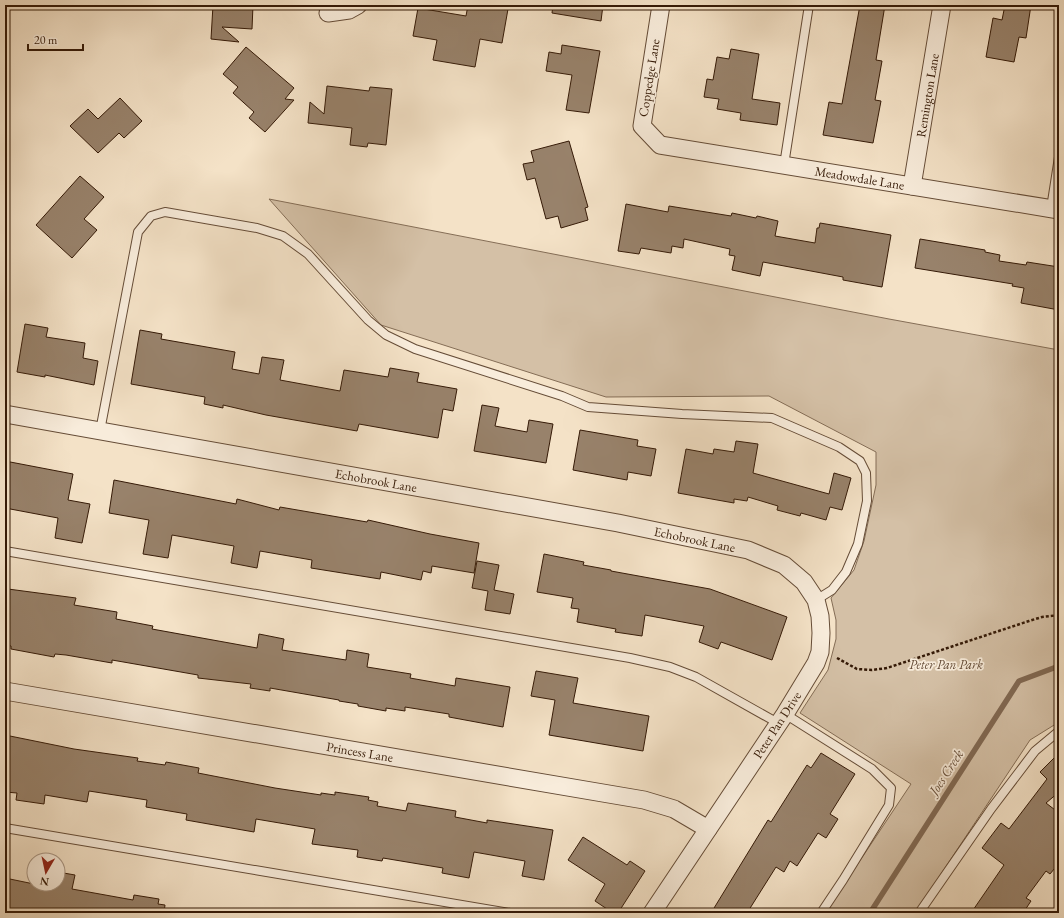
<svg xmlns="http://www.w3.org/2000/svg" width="1064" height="918" viewBox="0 0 1064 918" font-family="'EB Garamond',serif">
<rect width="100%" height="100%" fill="#f4e2c7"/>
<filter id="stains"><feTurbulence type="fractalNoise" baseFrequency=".005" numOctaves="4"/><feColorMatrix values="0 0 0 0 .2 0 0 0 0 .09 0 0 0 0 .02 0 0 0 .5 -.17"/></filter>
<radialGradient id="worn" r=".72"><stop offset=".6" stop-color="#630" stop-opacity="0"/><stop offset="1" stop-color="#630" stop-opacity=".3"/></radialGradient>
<path fill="#d4c0a6" stroke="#846d56" d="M269 199 889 319 1059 350V722L1030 740 915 913H825L911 784 800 713 828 670 836 639V620L831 598 854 570 864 541 876 485V452L769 396 606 397 381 325Z"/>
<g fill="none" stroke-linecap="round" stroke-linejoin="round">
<path stroke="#816953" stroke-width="5.5" d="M870 913 1019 681 1059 666"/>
</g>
<path fill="#98826b" stroke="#351a07" d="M213 5H253L252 29 222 27 239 42 211 39Z
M468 5H497L496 7 508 9 502 43 480 39 475 67 433 60 437 40 413 36 418 8 466 16Z
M553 5H603L601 21 552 13Z
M860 5H885L876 60 882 61 875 100 881 101 873 143 823 135 829 102 842 104Z
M1005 5H1031L1026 38 1019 37 1014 62 986 57 993 18 1002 20Z
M562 45 600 51 589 113 566 110 572 75 546 71 549 52 561 54Z
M246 47 294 88 285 99 294 100 265 132 249 118 254 112 233 93 238 87 223 74Z
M731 49 759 54 752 99 780 103 777 125 740 120 741 113 717 109 719 99 704 97 707 79 713 80 717 57 729 59Z
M327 86 369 91 370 87 392 89 386 145 368 143 367 147 350 145 352 128 308 123 310 102 324 114Z
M120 98 142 121 124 138 119 133 98 153 70 126 88 109 98 119Z
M569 141 588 207 585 208 588 220 561 228 558 216 546 219 535 178 527 180 523 164 534 162 531 151Z
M80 176 104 197 84 219 97 230 72 258 36 225Z
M626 204 668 212 669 206 731 216 732 213 756 218 757 216 778 221 775 236 815 243 817 228H819L820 223 891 235 882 287 843 280V277L763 262 760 276 732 270 735 256 729 255 730 249 684 239 683 248 672 246 671 253 641 248 639 254 618 251Z
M920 239 985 250V252L1000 255 999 261 1026 265 1027 262 1059 267V310L1021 303 1024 288 1012 286 1013 284 915 268Z
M25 324 48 328 46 337 85 343 83 358 98 361 94 385 45 375V377L17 372Z
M140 330 162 334 161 339 235 352 232 369 259 374 262 357 284 360 280 380 340 391 344 370 388 377 390 368 419 373 417 382 457 389 453 411 443 409 438 438 359 424 357 431 266 415 223 405V408L204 404 205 397 131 384Z
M482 405 499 408 495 426 527 432 529 420 553 424 546 463 474 451Z
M580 430 638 440 637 446 656 449 651 476 628 472 627 480 573 470Z
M736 441 758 444 753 473 829 494 834 473 851 478 842 510 830 507 826 520 801 513 800 516 777 510 778 506 748 497 747 501 734 499V503L678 493 686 449 713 454 714 449 734 452Z
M5 461 73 474 68 500 90 504 82 543 55 538 58 518 5 508Z
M114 480 236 504 237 499 279 510 280 507 367 522 368 520 430 534 479 543 474 573 432 566 431 573 423 571 421 580 381 572 380 579 311 568 312 560 260 551 257 568 231 563 234 546 172 535 168 558 143 554 149 520 109 513Z
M544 554 584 562 583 565 611 570V571L710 589 787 617 772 660 721 642 718 649 699 642 704 626 645 615 642 636 615 632 616 629 577 622 579 609 571 608 573 598 537 592Z
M477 561 499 565 494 590 514 594 510 614 485 610 488 591 472 588Z
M8 589 76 598 74 605 117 612 116 619 153 626 152 629 257 648 259 634 284 639 282 650 346 660 347 650 369 654 367 667 411 674 410 678 455 686 456 678 510 687 503 727 449 717V714L405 707V711L386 708V711L358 706V704L339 701V700L270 688V691L250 688 251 684 198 678V675L112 660V663L66 655 55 654 54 657 11 649V646L5 645V610Z
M536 671 578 678 573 703 649 716 643 751 549 735 555 700 531 696Z
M5 735 74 749 138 758 137 761 165 765 166 762 199 768 198 773 275 788 321 795V793L335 795V792L369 797 368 800 378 802 377 806 406 811 408 803 456 811 455 817 487 823V820L553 830 544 880 522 876 525 861 474 852 469 878 442 873 443 868 383 858 382 861 357 857 358 850 312 844 315 829 256 819 254 832 186 820 187 814 146 807 147 800 89 791 87 802 45 795 44 804 16 800 17 793 5 792Z
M821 753 855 774 830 814 838 819 826 838 818 833 797 866 790 861 784 872 776 867 747 913H711L768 820 771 822 807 765 811 768Z
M1059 753V792L1046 803 1059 813V863L1050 874 1046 871 1026 898 1031 901 1023 913H971L1004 865 982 848 1001 823 1009 829 1047 779 1040 772Z
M583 837 627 865 630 861 645 871 618 913H613L595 901 605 884 568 860Z
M58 872 75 875 72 889 133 900 134 895 159 899 158 904 165 905 164 913H5V878L34 884H58Z"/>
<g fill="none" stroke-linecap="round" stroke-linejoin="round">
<defs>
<path id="service" d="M784 165 809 5
M1051 208 1059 157
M100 431 138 232 151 216 165 212 257 228 283 236 308 254 368 320 386 335 415 349 562 396 588 407 682 414 772 418 839 447 860 461 866 473 867 501 858 544 846 572 832 590 816 600
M5 551 630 658 670 667 696 677 778 723
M785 714 872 769 891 788 889 805 843 880 821 913
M5 828 510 913
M919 913 991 809 1035 751 1059 731"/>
<g id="minor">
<path id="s1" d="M661 5 642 126 660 145 1059 210"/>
<path d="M328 13 349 10 358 5"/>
<path id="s2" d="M912 186 942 5"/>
<path id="s3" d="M5 414 618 523 748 550 784 565 804 582 816 600 820 616 821 633 820 652 816 663 785 714 652 913"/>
<path id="s4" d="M5 691 644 800 674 809 708 829"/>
</g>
</defs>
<use href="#service" stroke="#654c37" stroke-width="10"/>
<use href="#minor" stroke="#654c37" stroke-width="19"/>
<path stroke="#351a07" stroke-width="2.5" stroke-dasharray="3 2" stroke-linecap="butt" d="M837 658 857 669 872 670 887 668 1029 621 1042 617 1059 615"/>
<use href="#service" stroke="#f8ecdb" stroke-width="8"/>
<use href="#minor" stroke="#f8ecdb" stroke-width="17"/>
</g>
<g text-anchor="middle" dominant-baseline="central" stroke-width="3.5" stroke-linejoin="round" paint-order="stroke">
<g font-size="13" fill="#351a07" stroke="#f8ecdb">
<text transform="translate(649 78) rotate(-81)">Coppedge Lane</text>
<text stroke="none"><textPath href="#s2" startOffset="92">Remington Lane</textPath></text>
<text stroke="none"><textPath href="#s1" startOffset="351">Meadowdale Lane</textPath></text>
<text stroke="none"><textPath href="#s3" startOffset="377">Echobrook Lane</textPath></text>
<text stroke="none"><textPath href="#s3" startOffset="701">Echobrook Lane</textPath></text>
<text transform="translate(777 725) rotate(-57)">Peter Pan Drive</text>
<text stroke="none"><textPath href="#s4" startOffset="360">Princess Lane</textPath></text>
</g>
<g font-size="13" font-style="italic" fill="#654c37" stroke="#f8ecdb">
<text x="946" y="664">Peter Pan Park</text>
</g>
<g font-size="14" font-style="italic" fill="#674f3a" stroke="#f8ecdb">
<text transform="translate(946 772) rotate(-57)">Joes Creek</text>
</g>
</g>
<rect width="1064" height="918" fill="none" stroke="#f4e2c7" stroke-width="20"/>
<rect x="6" y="6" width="1052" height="906" fill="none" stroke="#351a07" stroke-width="2"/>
<rect x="10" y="10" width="1044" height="898" fill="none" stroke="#351a07"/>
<g transform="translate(46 872) rotate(189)"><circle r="19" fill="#f8ecdb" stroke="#aa9886"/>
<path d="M0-3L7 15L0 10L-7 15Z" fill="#8f2418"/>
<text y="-6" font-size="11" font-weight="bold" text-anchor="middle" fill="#351a07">N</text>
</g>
<path d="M28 44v6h55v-6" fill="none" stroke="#351a07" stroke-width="2"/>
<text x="34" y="44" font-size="12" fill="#351a07" stroke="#f8ecdb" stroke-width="3" paint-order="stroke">20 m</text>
<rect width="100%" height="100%" filter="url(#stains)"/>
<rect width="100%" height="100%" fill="url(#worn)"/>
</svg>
